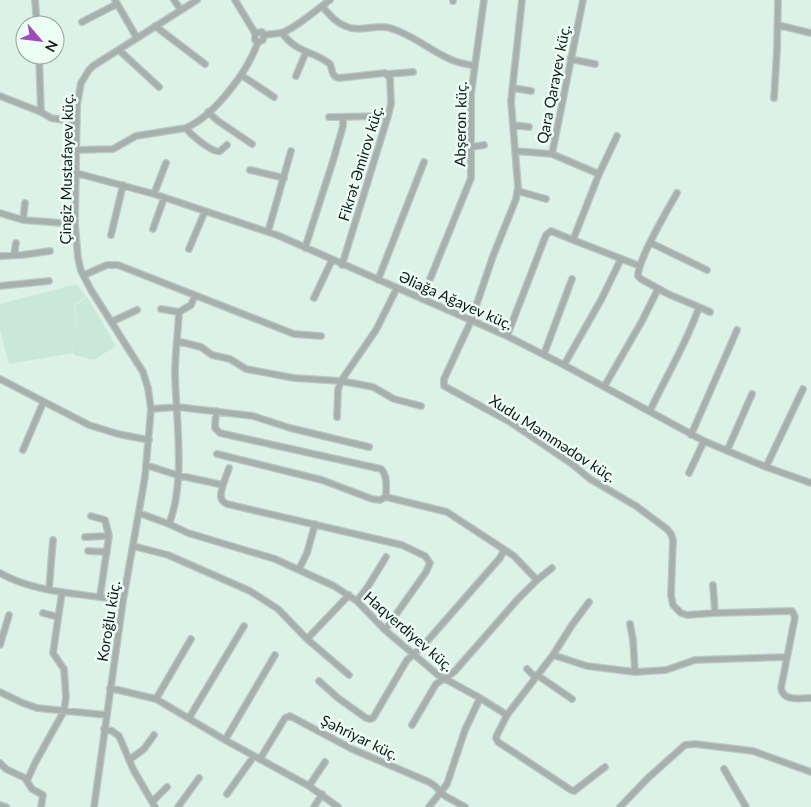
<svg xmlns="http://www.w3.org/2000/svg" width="811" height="807" viewBox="0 0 811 807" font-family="Lato,sans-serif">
<rect width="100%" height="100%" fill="#dcf2e8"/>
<path fill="#cae8da" d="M76 284 86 296 74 305 78 335 75 306 87 297 116 346 94 360 74 355 69 335 73 353 9 364 0 330V304Z"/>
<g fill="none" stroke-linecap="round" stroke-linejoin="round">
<defs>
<path id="minor" d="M35 0 37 25
M115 0 137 38
M174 0 181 10
M235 0 255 33V40L258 42 263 40 264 35 262 32 255 33
M522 0 511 101 518 187 516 199 493 256 471 321 444 379V386L510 422 572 464 590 479 636 506 667 529 671 534 673 540 671 595 673 605 681 613 687 615 715 613 792 611 795 617 781 688C783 702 800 698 811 698
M453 1V0
M322 6C329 14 335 22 345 26 360 33 375 24 390 28 414 35 430 51 452 60 459 63 467 64 474 66
M82 22 117 4
M778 25 811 33
M155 26 205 64
M282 33C298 54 312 50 330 64 333 71 331 76 339 78L385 73 390 78 391 104 388 116 342 265
M264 35C270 34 275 34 280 33 291 32 320 7 330 0
M119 50 159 87
M39 55 41 112
M570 59 595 64
M388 74 413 72
M241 75 274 97
M296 76 306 52
M513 88 531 91
M0 96 41 112 51 118 77 122
M774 98 777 50 778 0
M208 112 218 121 252 144
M329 117 388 116
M513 125 529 127
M186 128C190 134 213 154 220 151 221 150 226 146 227 145
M472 147 484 145
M77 150 113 149 136 136 186 128C215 115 248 71 258 42
M515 151 552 154
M250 170 284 178
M76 173 154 194 277 235 507 336 564 365 704 441 766 467 811 483
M599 174 617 136
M518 191 546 199
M154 194 166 163
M0 213 23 220 75 224
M23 220 25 203
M153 229 164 198
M268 232 291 151
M111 235 123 185
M573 240 640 266
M651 243 707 270
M305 248 333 161 343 126V117
M189 249 205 211
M14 255 16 243
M0 256 22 255 50 251
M84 275 107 265H118L294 334 321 336
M378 280 424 162
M0 286 49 281
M314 298 332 260
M422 299 471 178V94L484 0
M699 307 710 312
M161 309 179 312
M111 322 137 310
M507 336 546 235 551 231 573 240 599 174 552 154 583 0
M177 341 201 347 212 355 230 359 246 369 294 378 341 381 363 385 373 387 394 399 421 406
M544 354 572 279
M564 365 601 300 621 259
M0 379 89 425 118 434 149 440
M604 387 642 321 658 289
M151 409 178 407 253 416 290 428 369 447
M216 411 215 428 220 433 381 469C388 476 386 488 386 497L447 512 514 556 537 580
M650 411C666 376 687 343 699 307L668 294 641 279 638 276C638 259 668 209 677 193
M337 417 338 390 341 381 376 330 397 288
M691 435 737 330
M23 450 43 403
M727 451 752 394
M217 454 322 480 372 499 380 500 386 497
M146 465 177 475 223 485C221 493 218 500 227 504L402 545 425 556 430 563 426 572 385 630
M766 467 803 389
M689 473 704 441
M223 485 229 468
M139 513 169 524 188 533 275 559 334 586 357 601 385 630 438 675 480 698 507 715 553 655 587 666 635 672 666 670 695 660 787 657
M91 516 105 520 109 536 100 596
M169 524C186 482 176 419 175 374 175 354 178 333 179 312L191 305 195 295
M85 537 109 536
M133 546 168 555 250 591 278 609 307 639 349 675
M88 551 107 552
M299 569 307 553 315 524
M0 573C36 594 84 593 123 601
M713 585 715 613
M49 589 53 540
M357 601 367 588 386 557
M43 613 58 617
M630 624 633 640 635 672
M307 639 349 595
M0 645 9 615
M553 655 572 625 589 602
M527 669 535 677
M537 675 572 699
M319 681 338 698 366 718 371 719 373 718 407 660 423 646 500 558 504 550
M110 688 156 699 225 740 309 786 338 807
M0 692 23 703 37 708 106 715
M156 699 191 639
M507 715 497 735 496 738 498 742 571 790 574 791 605 767
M189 718 244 626
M412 725 436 684 454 672 518 599 537 580 552 568
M104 729 112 731 119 736 133 769 155 807
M225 740 275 655
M260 759 285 718 290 716 352 749 429 782 435 786 445 796 465 807
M129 760 144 749 154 735
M0 763 6 769 25 778 32 789 43 795 41 807
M724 769 746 807
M27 781 35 763 64 711 66 697 64 669 53 653 62 592
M309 786 325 762
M227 794 254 756
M152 802 167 787
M0 805 6 807
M94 807 123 601 145 477 151 409 148 388 143 372 91 290 81 271 78 258 75 224 77 105 81 83 89 70 93 66 197 0
M178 807 199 778
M314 807 322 794
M429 807 447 784 465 730 480 698
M620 807 648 778 685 745 695 744 753 751 811 772"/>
</defs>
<use href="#minor" stroke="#b8cbc3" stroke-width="8"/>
<use href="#minor" stroke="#a7b0ac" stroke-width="5.5"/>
</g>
<g text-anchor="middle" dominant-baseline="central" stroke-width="5" stroke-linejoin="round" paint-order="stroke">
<g font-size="15" fill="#141b18" stroke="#edfef6">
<text transform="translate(553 84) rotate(-79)">Qara Qarayev küç.</text>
<text transform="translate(460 124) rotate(-89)">Abşeron küç.</text>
<text transform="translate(360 163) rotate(-73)">Fikrət Əmirov küç.</text>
<text transform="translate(66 169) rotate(-89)">Çingiz Mustafayev küç.</text>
<text transform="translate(456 300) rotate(24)">Əliağa Ağayev küç.</text>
<text transform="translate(553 438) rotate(33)">Xudu Məmmədov küç.</text>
<text transform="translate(108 621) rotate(-81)">Koroğlu küç.</text>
<text transform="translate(409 631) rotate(41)">Haqverdiyev küç.</text>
<text transform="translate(360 737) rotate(26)">Şəhriyar küç.</text>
</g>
</g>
<g transform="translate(40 40) rotate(118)"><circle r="24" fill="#edfef6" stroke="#96a39d"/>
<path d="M0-4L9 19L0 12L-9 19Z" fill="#9d4bbb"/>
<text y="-8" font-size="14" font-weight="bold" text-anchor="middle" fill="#141b18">N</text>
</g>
</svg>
